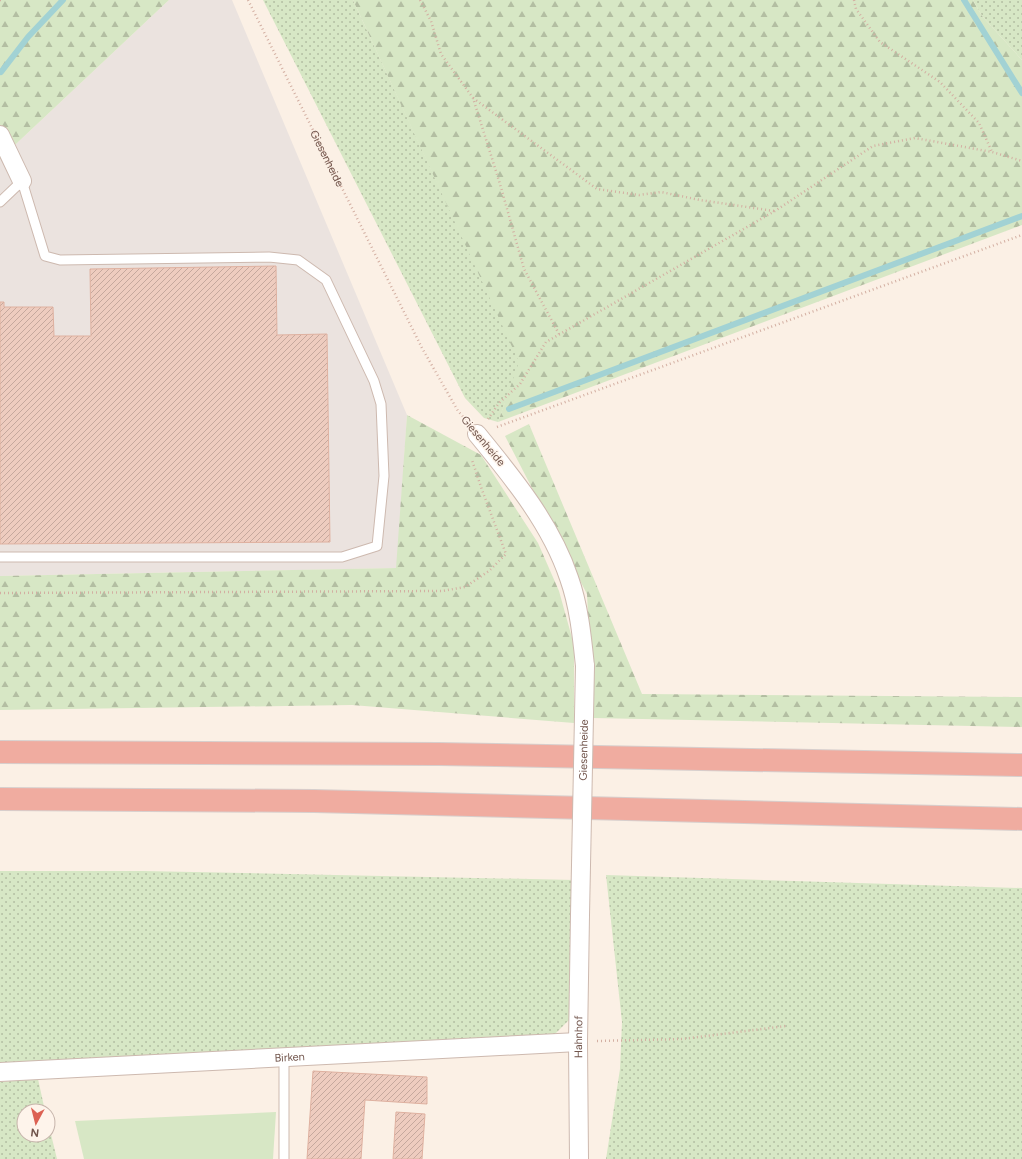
<svg xmlns="http://www.w3.org/2000/svg" width="1022" height="1159" viewBox="0 0 1022 1159" font-family="Figtree,sans-serif">
<defs>
<pattern id="grass-dots" width="8" height="8" patternUnits="userSpaceOnUse"><rect width="8" height="8" fill="#d7e7c5"/><path d="M2 2h.1M6 6h.1" fill="none" stroke="#b3bea2" stroke-width="1.8" stroke-linecap="round"/></pattern>
<pattern id="forest-firs" width="22" height="20" patternUnits="userSpaceOnUse"><rect width="22" height="20" fill="#d7e7c5"/><path d="M5 1l3.5 6h-7zM16 11l3.5 6h-7z" fill="#b3bea2"/></pattern>
<pattern id="building-hatch" width="6" height="6" patternUnits="userSpaceOnUse"><rect width="6" height="6" fill="#eeccbf"/><path d="M-1 1l2-2M0 6l6-6M5 7l2-2" fill="none" stroke="#c5a89d"/></pattern>
</defs>
<rect width="100%" height="100%" fill="#fbf0e5"/>
<path fill="#ebe3df" d="M169 0H232L407 415 397 568 0 576V159Z"/>
<path fill="url(#grass-dots)" d="M263 0H353L520 362 498 422 484 418 465 398Z
M973 0H1022V60L982 16Z
M0 871H143L575 880 569 1020 552 1037 448 1039 285 1050 0 1066Z
M606 875 1022 888V1159H606L620 1069 622 1022Z
M38 1079 45 1111H24V1135H48V1122L57 1159H0V1082Z"/>
<path fill="url(#forest-firs)" d="M0 0H169L0 159Z
M353 0H973L982 16 1022 60V225L498 422 519 362Z
M407 415 481 455 538 543 559 591 574 645V723L352 705 0 710V576L396 568Z
M529 424 642 694 1022 697V727L593 718 587 594 505 436Z"/>
<path fill="#d7e7c5" d="M276 1112 273 1159H84L75 1121Z"/>
<g fill="none" stroke-linecap="round" stroke-linejoin="round">
<path stroke="#a2d2d4" stroke-width="6" d="M964 0 1022 93
M1 72 28 37 63 0
M509 409 1022 216"/>
</g>
<path fill="url(#building-hatch)" stroke="#dfb1a0" d="M276 266 277 335 327 334 330 542 0 544V302H4V307H53L54 336H91L90 269Z
M313 1071 427 1077V1104L365 1100 361 1159H307Z
M396 1112 425 1114 422 1159H393Z"/>
<g fill="none" stroke-linecap="round" stroke-linejoin="round">
<defs>
<path id="lane" d="M0 202 22 181 45 256 60 260 269 257 298 260 326 280 374 381 381 404 384 476 377 546 342 557H0
M284 1056V1159"/>
<g id="street">
<path d="M0 135 22 181"/>
<path d="M477 434C513 478 551 524 569 578 579 606 582 637 585 666"/>
<path id="s2" d="M0 1072 578 1042"/>
<path id="s3" d="M579 1159 578 1042 580 915"/>
</g>
<path id="highway" d="M0 752 439 754 1022 765
M0 799 314 801 1022 819"/>
</defs>
<use href="#lane" stroke="#cdb9af" stroke-width="11"/>
<use href="#street" stroke="#cdb9af" stroke-width="20"/>
<use href="#highway" stroke="#d7cfcd" stroke-width="24"/>
<g stroke="#d3afa2" stroke-width="2.5" stroke-dasharray="1 3" stroke-linecap="butt">
<path d="M0 0H1"/>
<path id="s1" d="M248 0 422 348 458 411 466 420"/>
<path d="M420 0 431 21 441 54 473 98 500 184 524 269 559 334"/>
<path d="M854 0 856 9 880 42 940 82 979 123 992 152"/>
<path d="M473 98 597 189 639 195 661 192 700 200 774 211"/>
<path d="M488 419 499 403 520 384 546 342 775 211 873 146 915 138 992 152 1022 161"/>
<path d="M497 427 1022 235"/>
<path d="M0 593 442 591 465 587 489 571 506 554 482 490 472 460"/>
<path d="M597 1041 682 1039 786 1026"/>
</g>
<use href="#lane" stroke="#fff" stroke-width="9"/>
<use href="#street" stroke="#fff" stroke-width="18"/>
<use href="#highway" stroke="#f0aca0" stroke-width="22"/>
<defs>
<g id="street-bridge">
<path id="s4" d="M580 915 585 666"/>
</g>
</defs>
<use href="#street-bridge" stroke="#cdb9af" stroke-width="20" stroke-linecap="butt"/>
<use href="#street-bridge" stroke="#fff" stroke-width="18"/>
</g>
<g text-anchor="middle" dominant-baseline="central" stroke-width="3" stroke-linejoin="round" paint-order="stroke">
<g font-size="11" fill="#71554c" stroke="#fef4eb">
<text stroke="none"><textPath href="#s1" startOffset="177">Giesenheide</textPath></text>
<text transform="translate(483 441) rotate(50)">Giesenheide</text>
<text stroke="none"><textPath href="#s4" startOffset="165">Giesenheide</textPath></text>
<text stroke="none"><textPath href="#s3" startOffset="122">Hahnhof</textPath></text>
<text stroke="none"><textPath href="#s2" startOffset="290">Birken</textPath></text>
</g>
</g>
<g transform="translate(36 1123) rotate(187)"><circle r="19" fill="#fef4eb" stroke="#c6b4ab"/>
<path d="M0-3L7 15L0 10L-7 15Z" fill="#dc6153"/>
<text y="-6" font-size="11" font-weight="bold" text-anchor="middle" fill="#71554c">N</text>
</g>
</svg>
